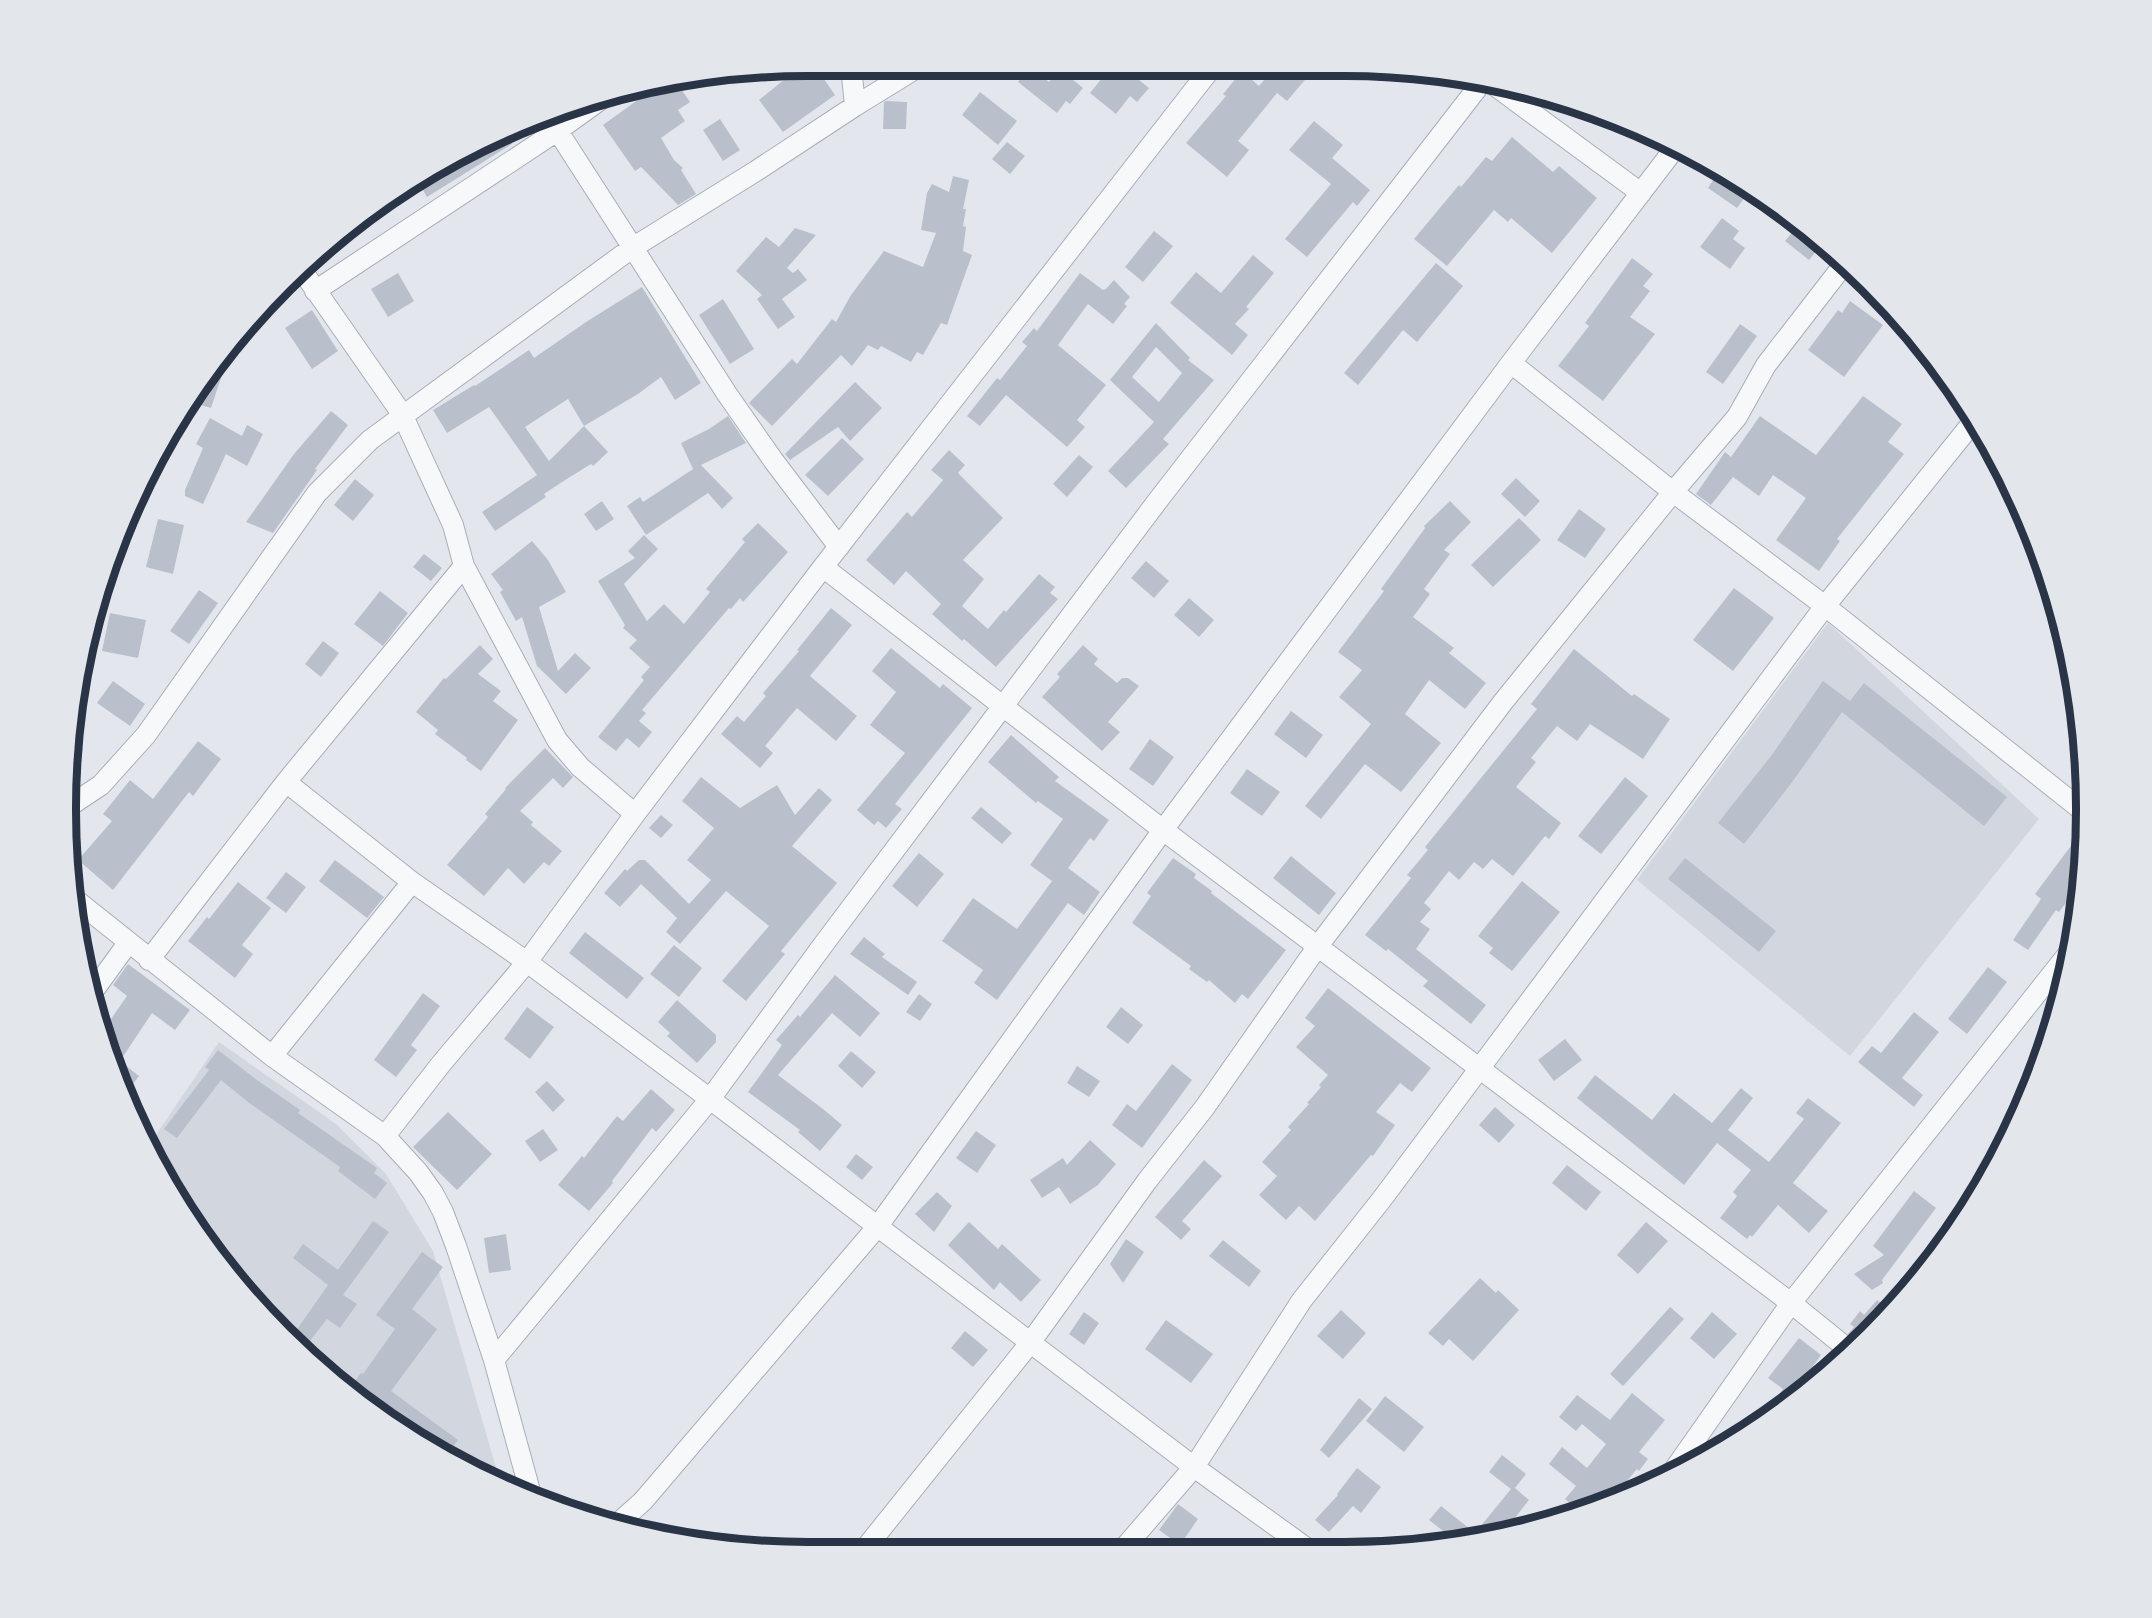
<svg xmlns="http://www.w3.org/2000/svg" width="2152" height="1618" viewBox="0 0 2152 1618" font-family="'Open Sans',sans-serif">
<rect width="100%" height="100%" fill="#e3e7ed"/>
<path fill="#d1d6df" d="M1828 623 2039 819 1850 1056 1637 880Z
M219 1042 336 1124 386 1174 433 1251 499 1478 438 1453 319 1368 219 1261 165 1180 149 1145Z"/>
<path fill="#bac0cb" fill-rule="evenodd" d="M815 66 835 95 783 132 759 100 790 75 786 69Z
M1030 67 1049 82 1060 69 1083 88 1070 104 1066 101 1057 113 1018 82Z
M1111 67H1123L1149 88 1137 102 1130 96 1116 114 1090 93Z
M1275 67H1316L1287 101 1277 93 1238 141 1249 150 1227 177 1186 143 1226 96 1223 94 1242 71 1259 86Z
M677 83 690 102 678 110 685 121 661 138 674 160 683 168 681 170 696 194 678 205 641 167 635 171 603 125 657 86Z
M980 92 1017 121 998 145 962 115Z
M886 101 907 102 906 129H883L884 102Z
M720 119 740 150 723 161 703 130Z
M1314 121 1343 145 1332 158 1370 190 1357 206 1353 202 1307 257 1285 239 1331 184 1289 150Z
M508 136 512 144 427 197 417 180 441 164Z
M1512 137 1553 172 1559 166 1597 198 1552 253 1511 218 1508 222 1494 210 1447 266 1414 239 1459 185 1461 187 1486 157 1492 161Z
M1007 142 1025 156 1010 174 992 159Z
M1719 171 1751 189 1737 208 1708 188Z
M953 176 969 180 963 209H966L963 226 966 227 963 251 972 255 947 325 941 323 923 355 917 352 911 362 881 346 878 350 868 345 852 366 841 355 772 426 749 403 792 359 797 364 832 319 836 322 851 295 884 251 923 267 936 233 921 230 927 193 932 184 949 192Z
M1722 218 1739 231 1733 239 1745 248 1730 269 1700 247Z
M1799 224 1823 243 1809 260 1785 241Z
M795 228 816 235 787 268 793 273 798 269 807 280 782 299 795 317 778 329 757 299 762 295 736 271 766 237 779 247Z
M1154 231 1173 246 1143 282 1125 267Z
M1253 255 1274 273 1246 307 1249 309 1235 324 1248 335 1232 355 1170 303 1196 272 1221 293Z
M1632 258 1653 274 1643 286 1650 291 1630 317 1655 334 1603 401 1558 366 1589 326 1585 323Z
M1436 263 1463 286 1417 342 1403 330 1358 385 1344 373Z
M398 273 414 301 388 317 371 289Z
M1080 273 1103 290 1106 289 1114 280 1130 297 1124 304 1127 306 1113 324 1088 304 1058 345 1106 385 1077 420 1085 427 1067 447 1006 395 980 426 967 416 997 378 1000 380 1027 346 1022 342 1034 328 1037 331Z
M642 287 701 383 675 400 661 377 638 394 584 426 608 452 593 466 591 464 562 482 544 494 546 497 495 531 482 512 537 475 489 407 447 433 433 410 474 385 475 386 529 350 534 358 586 322ZM568 399 584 426 549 461 525 427Z
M723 299 754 349 730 364 699 315Z
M1850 301 1883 325 1844 377 1808 350 1838 310 1842 313Z
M312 310 338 351 312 369 285 328Z
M1156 323 1190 358 1188 360 1214 380 1163 439 1169 444 1126 488 1108 471 1154 422 1110 380ZM1156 347 1182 373 1159 402 1132 377Z
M1740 324 1757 336 1723 384 1706 372Z
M220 364 225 366 211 408 194 403Z
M855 382 882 408 850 441 838 427 790 460 785 454Z
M1863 396 1902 424 1888 442 1904 454 1837 539 1840 541 1819 571 1776 540 1806 498 1773 475 1759 496 1733 477 1711 505 1696 494 1725 452 1731 457 1760 416 1816 455Z
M331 411 348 425 315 469 317 470 273 533 246 522 294 454Z
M728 416 746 443 701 465 733 498 722 509 708 493 646 535 627 506 640 497 643 502 693 469 681 443 709 429Z
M210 418 242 436 247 425 263 434 247 466 226 454 203 504 185 496V490L203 448 196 444Z
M842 438 864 459 828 496 805 475Z
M949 450 965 465 958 473 1003 518 963 560 984 579 962 606 988 629 1004 610 1006 612 1039 574 1055 587 1050 593 1058 599 996 667 964 639 962 641 932 614 941 604 906 571 894 585 866 560 907 512 912 517 943 480 931 470Z
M1079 455 1093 467 1067 497 1053 484Z
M1516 478 1540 501 1525 517 1501 494Z
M355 479 374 495 353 521 334 505Z
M602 501 614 519 596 531 584 514Z
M1450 501 1471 522 1444 550 1450 554 1424 589 1430 594 1413 617 1454 648 1449 653 1486 683 1465 709 1429 680 1405 714 1441 743 1401 792 1365 764 1321 819 1305 806 1371 724 1339 697 1362 670 1338 652 1384 591 1381 589 1425 528 1424 526Z
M1579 509 1606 529 1585 558 1557 540Z
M1519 518 1541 540 1493 587 1471 565Z
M158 519 184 525 173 574 146 567Z
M758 523 788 552 743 602 740 598 731 609 729 608 642 710 646 713 639 721 652 732 639 748 627 738 616 751 598 737 644 680 641 677 650 667 629 648 637 640 623 628 625 625 598 581 635 558 628 551 644 535 658 549 624 584 647 621 664 604 684 624 710 592 706 589 745 542 742 539Z
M532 541 548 560 566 592 539 607 558 671 575 653 591 668 566 694 537 666 522 617 516 621 500 592 503 590 491 574Z
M424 554 442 568 431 581 413 567Z
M1146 561 1169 581 1154 598 1131 578Z
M1734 588 1774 618 1733 671 1693 640Z
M199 590 218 603 189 644 170 631Z
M380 591 408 613 383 646 354 624Z
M1189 598 1214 620 1199 637 1174 615Z
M831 608 852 625 810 676 857 716 836 741 797 708 765 746 773 753 760 768 721 734 737 716 744 722 766 696 763 693 799 651 797 650Z
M110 613 146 620 138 658 102 651Z
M323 641 339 653 321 677 305 664Z
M480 645 493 659 478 674 501 691 493 701 518 720 481 771 466 760 467 758 435 734 438 730 416 712 444 678 446 679Z
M1083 645 1098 659 1094 664 1117 683 1122 678H1128L1139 686 1108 722 1120 732 1102 751 1042 697 1060 677 1057 674Z
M891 648 940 688 943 684 972 708 895 804 902 809 886 828 878 821 874 825 857 810 905 753 870 725 896 692 872 671Z
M1574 649 1632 696 1634 694 1670 719 1643 759 1590 724 1577 741 1557 726 1531 758 1536 762 1516 787 1561 823 1549 839 1545 836 1513 876 1492 859 1483 869 1474 862 1459 880 1449 871 1424 903 1431 909 1420 922 1430 929 1416 949 1486 1005 1471 1024 1423 986 1428 981 1388 949 1386 951 1365 935 1411 878 1407 875 1428 850 1425 847 1537 709 1531 704Z
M113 681 145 704 130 726 97 703Z
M1823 681 1850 701 1864 683 2007 797 1984 826 1842 712 1793 781 1744 844 1718 823 1771 756Z
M1291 711 1323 735 1306 758 1274 734Z
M1011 735 1059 777 1055 781 1109 820 1094 841 1090 838 1068 868 1100 892 1084 915 1068 903 997 1000 974 983 983 970 942 941 973 898 1017 929 1052 881 1030 865 1063 819 1038 801 1036 803 988 762Z
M1150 739 1174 757 1153 786 1129 769Z
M198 741 221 759 193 796 189 792 113 890 78 860 112 821 103 814 130 780 153 799Z
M545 748 573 777 563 788 553 778 520 811 533 822 531 825 562 851 549 866 544 862 524 884 508 868 484 896 447 865 488 817 485 814 506 789 505 788Z
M1247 769 1280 792 1262 816 1230 793Z
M701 777 740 808 777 785 795 815 819 788 832 800 792 846 837 883 781 951 785 954 746 1001 722 981 769 926 726 891 680 944 666 932 677 918 641 884 620 907 604 893 625 869 627 871 639 860H645L689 904 711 880 687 860 714 828 682 801Z
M1625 777 1648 796 1601 854 1578 836Z
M981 807 1012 833 1002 844 971 818Z
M661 815 673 825 661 838 649 828Z
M2082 831 2080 884 2059 912 2056 910 2028 950 2013 940 2041 899 2035 894Z
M919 853 944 874 917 907 892 886Z
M1291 856 1336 893 1319 915 1273 878Z
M1173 858 1196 874 1194 878 1212 891 1211 893 1286 950 1248 999 1242 994 1235 1003 1209 980 1207 982 1189 969 1191 966 1132 923 1151 896 1147 893Z
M1685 858 1776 931 1759 952 1668 879Z
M335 860 384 897 367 918 319 881Z
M286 872 306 887 286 913 266 898Z
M1522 881 1560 912 1512 971 1489 953 1493 948 1478 936Z
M238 882 271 908 242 945 253 954 235 978 188 941 207 917 209 919Z
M585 932 644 978 627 999 569 953Z
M864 937 885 954 882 957 917 982 908 995 850 954Z
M674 945 702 968 679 997 650 974Z
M128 964 190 1010 175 1030 152 1013 120 1061 139 1076 126 1093 106 1048 102 1032 127 996 113 985Z
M1988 967 2007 982 1967 1034 1948 1019Z
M835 975 880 1013 860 1037 832 1013 778 1075 823 1109 842 1125 820 1151 798 1132 800 1130 748 1092 782 1045 776 1040 798 1015 800 1017Z
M1328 988 1431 1068 1412 1092 1400 1083 1376 1112 1395 1125 1373 1156 1371 1155 1315 1221 1299 1206 1286 1220 1259 1195 1277 1176 1262 1162 1291 1130 1288 1127 1309 1104 1307 1103 1321 1087 1319 1085 1328 1075 1296 1047 1315 1026 1305 1018Z
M423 993 440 1006 411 1045 417 1050 396 1077 374 1060Z
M919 994 932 1004 920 1021 906 1012Z
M677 1000 716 1035V1042L697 1063 667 1036 670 1033 658 1022Z
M527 1007 554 1027 530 1059 504 1039Z
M1121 1007 1143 1025 1128 1044 1106 1027Z
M1914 1012 1939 1032 1902 1078 1923 1095 1914 1107 1858 1062 1872 1046 1881 1053Z
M1565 1039 1582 1060 1554 1081 1538 1060Z
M218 1050 257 1080 300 1110 298 1113 377 1168 374 1173 387 1183 375 1199 338 1171 340 1167 248 1102 221 1080 177 1138 164 1129 209 1070 205 1067Z
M851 1051 876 1072 862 1088 838 1066Z
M1172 1064 1192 1080 1142 1148 1112 1125 1127 1104 1136 1111Z
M1077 1066 1100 1081 1089 1097 1067 1083Z
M1595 1075 1652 1120 1674 1093 1712 1123 1741 1088 1753 1098 1728 1130 1769 1162 1804 1119 1796 1113 1808 1098 1841 1123 1793 1183 1828 1211 1809 1233 1778 1205 1752 1237 1750 1235 1747 1239 1720 1218 1737 1196 1733 1192 1751 1170 1717 1143 1684 1185 1577 1098Z
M547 1081 565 1100 553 1112 535 1092Z
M651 1089 675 1110 656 1132 652 1128 612 1181 613 1183 589 1211 558 1185 582 1156 584 1158 617 1116 623 1121Z
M1495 1107 1515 1125 1499 1143 1479 1125Z
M448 1112 492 1154 457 1190 413 1147Z
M543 1129 558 1150 540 1162 525 1141Z
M976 1131 996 1145 977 1173 956 1158Z
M1090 1140 1116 1164 1098 1185 1070 1204 1059 1187 1042 1198 1030 1180 1063 1158 1067 1165Z
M856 1154 873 1167 862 1180 846 1167Z
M1204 1160 1222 1176 1182 1221 1191 1229 1181 1240 1155 1217Z
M1567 1165 1601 1192 1586 1211 1552 1183Z
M1914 1191 1936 1208 1882 1280 1883 1283 1872 1290 1854 1274 1884 1255 1873 1246Z
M937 1192 952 1206 934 1232 915 1214Z
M373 1221 389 1232 343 1295 357 1304 340 1328 327 1319 303 1350 291 1338 328 1285 293 1258 303 1244 338 1270Z
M969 1222 998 1249 1002 1244 1041 1280 1021 1302 1000 1282 994 1290 948 1245Z
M1646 1222 1668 1241 1638 1274 1617 1255Z
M506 1234 511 1270 489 1273 484 1238Z
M1126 1239 1144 1252 1123 1283 1110 1264Z
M1223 1240 1261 1271 1249 1287 1209 1256Z
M422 1252 443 1267 412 1309 437 1329 391 1391 458 1440 446 1456 438 1453 349 1389 361 1373 363 1374 395 1329 376 1315Z
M1480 1278 1496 1293 1498 1290 1519 1310 1473 1361 1449 1339 1443 1346 1428 1333Z
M1877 1300 1890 1310 1857 1341 1848 1334 1854 1327 1850 1324 1860 1311 1864 1315Z
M1670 1307 1684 1319 1623 1386 1610 1374Z
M1341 1310 1366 1333 1343 1359 1317 1336Z
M1084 1312 1099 1323 1084 1345 1069 1334Z
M1712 1312 1737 1334 1714 1359 1690 1338Z
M1166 1320 1213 1354 1191 1383 1145 1349Z
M965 1331 988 1350 973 1367 951 1348Z
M1799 1338 1821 1355 1802 1381 1809 1386 1795 1399 1762 1418 1783 1389 1768 1378Z
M1632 1393 1665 1420 1639 1452 1648 1459 1639 1471 1637 1469 1612 1499 1577 1509 1565 1499 1576 1486 1549 1464 1562 1447 1587 1468 1606 1444 1582 1424 1576 1431 1559 1417 1577 1395 1610 1420Z
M1385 1396 1424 1427 1404 1452 1366 1421Z
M1359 1398 1372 1409 1329 1458 1320 1450Z
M1502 1455 1526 1474 1515 1488 1529 1500 1507 1528 1456 1541 1429 1520 1441 1506 1475 1533 1511 1489 1489 1472Z
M1357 1468 1381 1487 1361 1513 1353 1506 1329 1532 1315 1520 1338 1495 1337 1494Z
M1178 1504 1198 1519 1180 1545 1159 1530Z"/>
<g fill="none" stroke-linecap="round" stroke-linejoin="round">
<defs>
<path id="minor" d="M851 66 855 106
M1494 85 1641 193
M550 119 727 394 773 460 839 547
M301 269 402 414 453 525 464 566 557 740 580 767 635 814
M315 291 557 131 607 95
M1511 363 1673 492 1825 606 2083 811
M823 567 1163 830 1791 1303 1848 1349
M286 782 412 882 527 962 710 1099 1194 1467 1305 1547
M71 805 101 785 146 735 317 493 370 440 632 248 756 171 855 106 920 66
M76 900 272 1056 385 1136 418 1172 433 1193 443 1212 456 1246 494 1360 530 1491
M149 960 286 782 464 566
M94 990 128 943
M272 1056 412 882
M385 1136 441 1064 527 962 635 814 823 567 1212 67
M494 1360 710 1099 826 941 1159 499 1482 82
M1676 1467 1791 1303 2068 954
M615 1526 643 1501 878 1226 1163 830 1511 363 1675 148
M1124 1548 1194 1467 1302 1300 1382 1199 1825 606 1973 422
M864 1550 1030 1343 1147 1181 1205 1107 1318 946 1503 702 1673 492 1737 417 1766 365 1845 263"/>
</defs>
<use href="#minor" stroke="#a7aeb8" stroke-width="22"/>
<use href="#minor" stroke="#f7f8fa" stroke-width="20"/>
</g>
<path d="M0 0H2152V1618H0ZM808 76H1344A732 732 0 0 1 2076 808V810A732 732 0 0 1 1344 1542H808A732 732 0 0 1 76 810V808A732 732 0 0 1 808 76Z" fill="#e3e6eb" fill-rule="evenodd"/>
<path fill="none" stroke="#293447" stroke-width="8" d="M808 76H1344A732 732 0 0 1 2076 808V810A732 732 0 0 1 1344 1542H808A732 732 0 0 1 76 810V808A732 732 0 0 1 808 76Z"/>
</svg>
